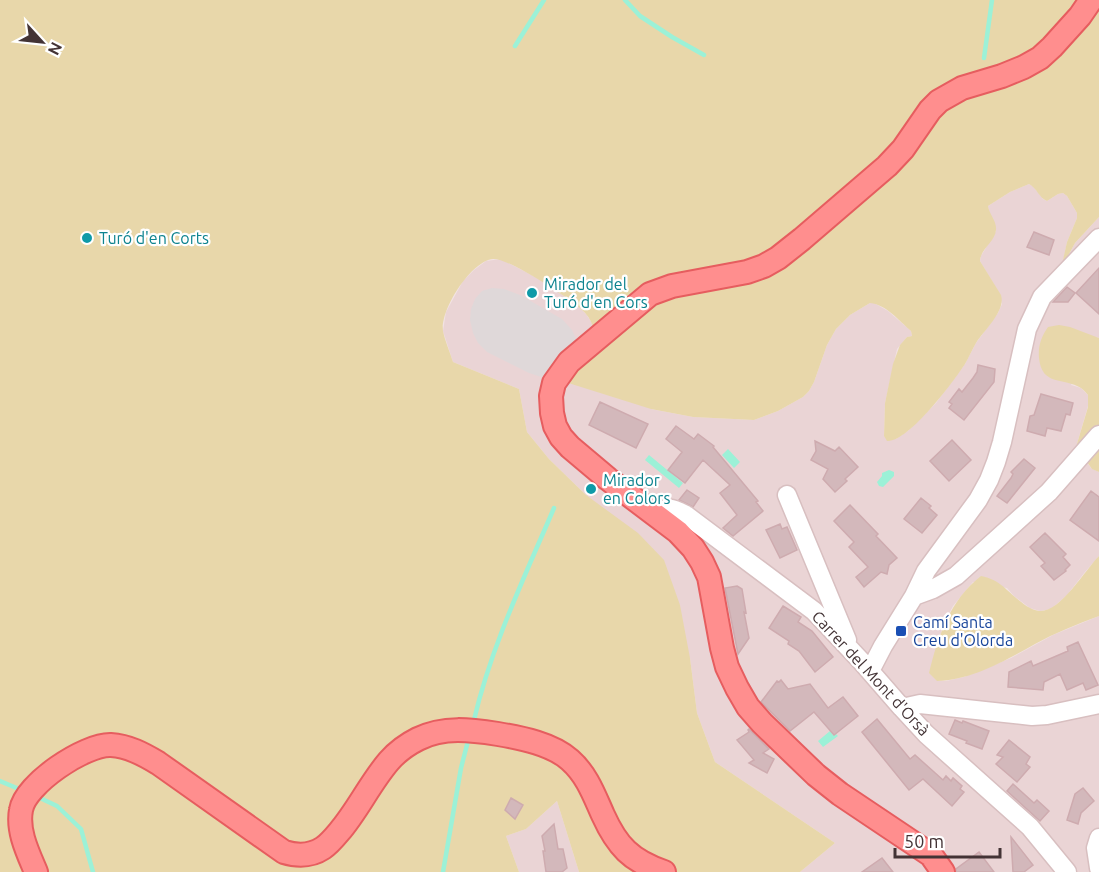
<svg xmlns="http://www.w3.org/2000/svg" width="1099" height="872" viewBox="0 0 1099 872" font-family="Ubuntu,sans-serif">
<rect width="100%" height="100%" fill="#f2e3e3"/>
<path fill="#ead4d5" d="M1029 184 1033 186 1043 199 1047 201 1058 194 1063 193 1067 196 1077 213V218L1067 242 1062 267 1075 243 1099 217V338L1096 337 1071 385 1081 388 1088 395V406L1076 447 1091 468 1099 472V556L1085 572 1067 595 1051 609 1040 611 1030 608 1014 596 1007 588 973 582 953 606 943 625 935 653 937 681H946L964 677 1011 658 1053 635 1099 616V872H800L835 843 715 762 697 713 690 658 586 495 549 459 527 432 519 389 453 362 443 331 446 312 463 281 474 270 486 261 501 259 543 281 579 307 586 314 592 323 593 327 651 409 693 417 754 420 778 411 803 397 809 391 814 382 827 345 836 329 850 315 870 303H874L888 311 911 331 912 336 907 337 897 349 885 403 884 436 896 439 909 430 936 403 965 364 976 343 998 313 1002 304 998 291 980 261 981 256 996 231 994 222 989 213 988 206 1010 192Z
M557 801 579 872H519L506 836 526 829Z"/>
<path fill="#e8d7aa" d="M0 0H1099V217L1075 243 1061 269 1067 242 1077 218V213L1067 196 1063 193 1058 194 1047 201C1039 198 1037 188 1029 184L1010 192 988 206C989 214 997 221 996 230 995 242 981 248 980 261L1001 295C1006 311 984 330 976 343 972 350 969 357 965 364 954 381 908 443 887 441L884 436 885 403 893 364 900 345 907 337 912 336 911 331C899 321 887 305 870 303L850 315 836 329 827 345 814 382 809 391 803 397 778 411 754 420 693 417 651 409 562 381 593 327C591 320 587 314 581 309 567 297 509 258 493 259 471 261 440 310 443 331 445 341 450 352 453 362L519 389 527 432 549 459 586 495 638 533 664 560 680 605 690 658 697 713 715 762 835 843 800 872H579L557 801 526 829 506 836 519 872H0Z
M1059 325 1070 327 1099 338V472L1092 469 1076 447 1088 407V395C1086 393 1084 390 1081 388 1064 377 1042 387 1039 358 1038 346 1041 337 1048 327Z
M1099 556V616C1077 624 1055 633 1035 644 1007 660 969 681 937 681L929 673C938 636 950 600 981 576 999 580 1002 586 1015 597 1022 603 1030 610 1039 611 1060 613 1085 570 1099 556Z"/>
<path fill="#dfd8d9" d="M492 288 504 289 520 295 562 319 572 330 579 345 553 374 541 377 529 373 487 352 478 343 473 333 470 320 471 309 475 299 482 291Z"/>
<path fill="#9cf1d7" d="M728 449 740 462 734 468 722 455Z
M649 455 683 483 679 488 645 460Z
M889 470 894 472V476L883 487 879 486 877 482 882 476V473Z
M830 731 833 735 836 734 838 736 823 747 818 741Z"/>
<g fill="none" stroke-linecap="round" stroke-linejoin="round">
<path stroke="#9cf1d7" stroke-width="4.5" d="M625 0 640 16 672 37 704 55
M515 46 544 0
M984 58 992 0
M474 720C491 647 524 578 554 508
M0 781 19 789
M40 798 57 806 81 829 93 872
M443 872 461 768 468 741"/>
</g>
<path fill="#d3b8bb" stroke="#ceabaf" stroke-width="1.5" d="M1034 232 1054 240 1049 255 1027 247Z
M1099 268V314L1076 293Z
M1067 287 1075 293 1068 302H1053Z
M978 365 995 369 994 382 964 420 949 408 952 404 949 402 959 389 962 392 973 378 977 372Z
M1041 394 1073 403 1070 415 1066 414 1061 431 1047 428 1045 436 1027 431 1030 416 1034 415Z
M600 402 648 424 636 448 589 425Z
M676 426 694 439 698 434 714 446 713 447 758 501 756 502 763 511 733 536 723 528 737 515 720 493 730 485 703 460 685 483 668 470 682 452 666 439Z
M952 440 971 460 949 481 930 461Z
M815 441 835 451 839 447 858 467 845 479 847 481 835 492 823 479 828 469 811 460 816 451Z
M1024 459 1035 468 1007 503 997 496 1011 478 1013 474 1011 472Z
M687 490 699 498 693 507 679 500Z
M1091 491 1099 497V541L1070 520Z
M921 498 931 506 929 508 937 515 922 533 904 519Z
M850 505 878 534 876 536 897 558 889 565 887 574 881 572 864 587 856 577 868 567 849 547 854 542 834 521Z
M780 524 782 529 787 527 797 550 780 558 766 530Z
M1045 533 1066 554 1063 557 1070 565 1065 570 1066 571 1054 580 1041 566 1045 563 1030 547Z
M737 586 742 589 746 613 744 612 749 638 738 654 725 588Z
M783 606 801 617 798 622 812 631 833 657 815 672 799 651 788 644 789 641 769 628Z
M1078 642 1098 685 1086 690 1083 683 1067 690 1060 674 1044 682 1043 690 1008 687 1009 672 1031 661 1033 666 1068 651 1067 647Z
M781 680 788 689 810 684 828 708 843 697 858 716 834 735 814 712 790 731 761 702 777 681 779 682Z
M877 719 910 759 915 755 943 780 946 776 951 781 953 778 962 786 960 789 964 792 952 806 923 779 909 790 862 732Z
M955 720 962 723 963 721 989 731 982 749 966 743 967 741 949 734Z
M749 729 769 749 763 753 774 759 767 773 749 763 754 760 737 740 749 732 748 730Z
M1009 740 1030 757 1026 764 1030 767 1017 782 996 764 1003 757 997 755Z
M1013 784 1034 803 1037 800 1049 811 1040 821 1007 791Z
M1083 788 1094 801 1081 813 1078 824 1067 820 1075 794Z
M511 798 523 805 515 819 505 810Z
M554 824 558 849H563L567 868 562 872H546L543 851H545L542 836Z
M1011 837 1033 865 1024 872H1013Z
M979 852 994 872H956V869Z
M882 858 893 872H862Z"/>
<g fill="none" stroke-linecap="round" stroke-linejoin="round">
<defs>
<path id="minor" d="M787 495 847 640
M654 514C669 506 672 508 686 515L814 611 862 662 902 708 926 734 1030 827 1067 872
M914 596 933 589 956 576 1049 492 1099 435
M870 671 883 646 914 596 926 571 978 500 989 480 996 462 1002 442 1027 329 1042 297 1099 238
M902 708 920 704 1032 716 1047 715 1099 704
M1099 838 1096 848 1099 868"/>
<path id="major" d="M36 872C28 853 17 831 21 810 25 784 85 744 111 745 128 746 143 754 158 763L284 852C297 856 311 856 323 848 329 844 334 838 339 832 358 810 370 783 389 761 396 753 408 744 418 739 444 726 471 730 498 734 522 738 552 744 570 760 587 775 594 795 603 815 617 846 631 861 664 872
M943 872 931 855 840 794 816 775 762 723 748 707 737 688 727 667 722 648 709 577 702 562 693 548 678 532 608 479 570 447 561 437 555 426 552 413 551 396 554 383 569 362 650 294 672 286 747 272 764 266 778 258 802 239 887 166 903 149 930 110 939 101 962 88 1002 76 1024 67 1040 58 1052 47 1080 16 1091 0"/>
</defs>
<use href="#minor" stroke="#d8bfc0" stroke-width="21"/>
<use href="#major" stroke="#e65d5f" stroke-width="26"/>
<use href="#minor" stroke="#fff" stroke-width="18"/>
<use href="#major" stroke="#ff8e8e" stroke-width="22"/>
</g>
<g fill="#0f9aa8" stroke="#fff" stroke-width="2">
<circle cx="87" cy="238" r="6"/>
<circle cx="532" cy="293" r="6"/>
<circle cx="591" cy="489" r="6"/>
</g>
<rect fill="#1a4fb4" stroke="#fff" stroke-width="2" x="895" y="625" width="12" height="12" rx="3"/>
<g text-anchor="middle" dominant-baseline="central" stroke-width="4.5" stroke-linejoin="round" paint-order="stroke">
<g font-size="16" fill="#0d838f" stroke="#fff" text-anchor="start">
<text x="99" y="238">Turó d'en Corts</text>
<text x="544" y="284">Mirador del<tspan x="544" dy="18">Turó d'en Cors</tspan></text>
<text x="603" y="480">Mirador<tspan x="603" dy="18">en Colors</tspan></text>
</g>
<g font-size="16" fill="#164399" stroke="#fff" text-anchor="start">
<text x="913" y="622">Camí Santa<tspan x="913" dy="18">Creu d'Olorda</tspan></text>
</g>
<g font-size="16" fill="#433335" stroke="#fff">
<text transform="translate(871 673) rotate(47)">Carrer del Mont d'Orsà</text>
</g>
</g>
<g transform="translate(42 42) rotate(117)" stroke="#ffffff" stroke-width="4.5" paint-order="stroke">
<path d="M0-4.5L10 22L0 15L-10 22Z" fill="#433335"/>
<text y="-9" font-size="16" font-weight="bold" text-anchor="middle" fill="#433335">N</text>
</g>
<path d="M895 848v9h105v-9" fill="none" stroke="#433335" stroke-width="3"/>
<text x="904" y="848" font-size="18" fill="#433335" stroke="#ffffff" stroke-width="4.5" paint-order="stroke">50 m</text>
</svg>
